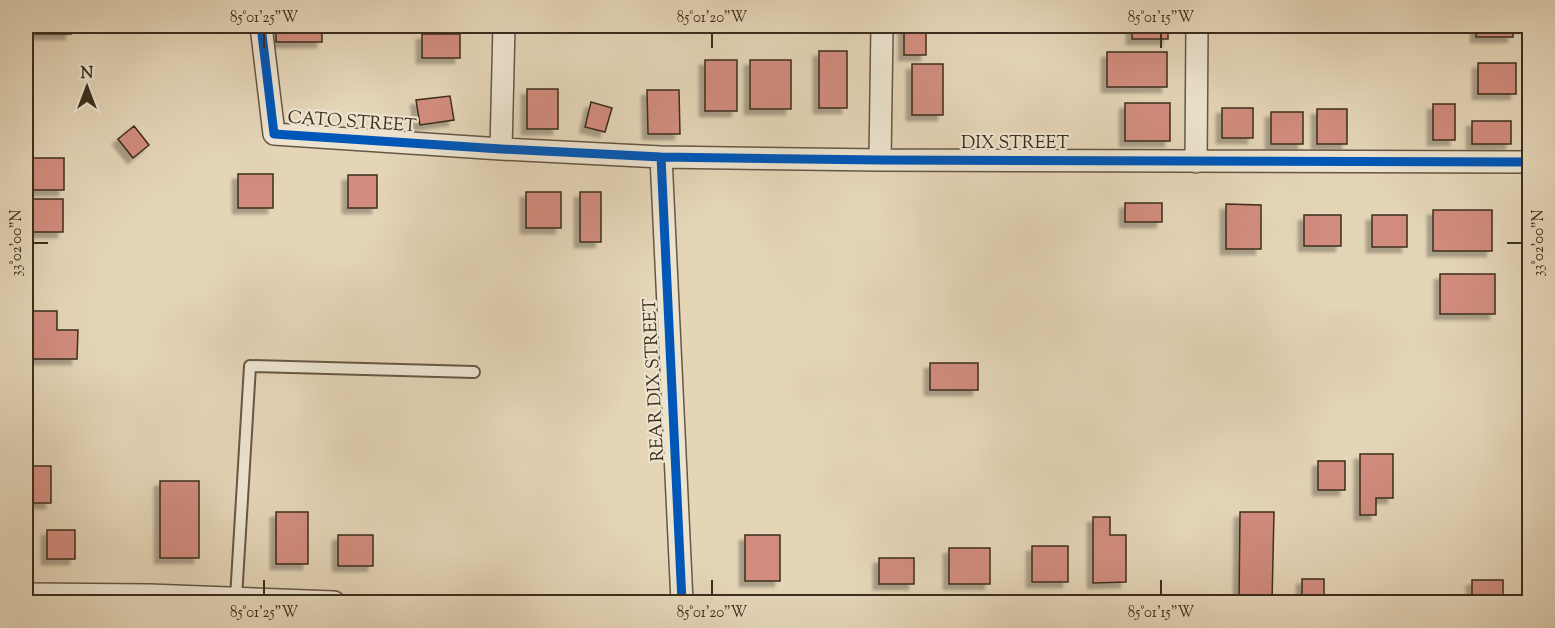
<svg xmlns="http://www.w3.org/2000/svg" width="1555" height="628" viewBox="0 0 1555 628" font-family="'Sorts Mill Goudy',serif">
<defs>
<filter id="shadow"><feDropShadow dx="-5.5" dy="5.5" stdDeviation="1.5" flood-color="#0004"/></filter>
</defs>
<rect width="100%" height="100%" fill="#e4d5b7"/>
<filter id="stains"><feTurbulence type="fractalNoise" baseFrequency=".00333" numOctaves="4"/><feColorMatrix values="0 0 0 0 .2 0 0 0 0 .09 0 0 0 0 .02 0 0 0 .5 -.17"/></filter>
<radialGradient id="worn" r=".72"><stop offset=".6" stop-color="#630" stop-opacity="0"/><stop offset="1" stop-color="#630" stop-opacity=".3"/></radialGradient>
<path fill="#d18c7d" stroke="#3c2d1d" stroke-width="1.5" filter="url(#shadow)" d="M26 26H71V34H26Z
M276 26H322V42H276Z
M904 26H926V55H904Z
M1132 26H1168V39H1132Z
M1476 26H1513V37H1476Z
M422 34H460V58H422Z
M819 51H847V108H819Z
M1107 52H1167V87H1107Z
M705 60H737V111H705Z
M750 60H791V109H750Z
M1478 63H1516V94H1478Z
M912 64H943V115H912Z
M527 89H558V129H527Z
M647 90H679L680 134H648Z
M450 96 454 120 420 125 416 100Z
M591 102 612 108 605 132 585 127Z
M1125 103H1170V141H1125Z
M1433 104H1455V140H1433Z
M1222 108H1253V138H1222Z
M1317 109H1347V144H1317Z
M1271 112H1303V144H1271Z
M1472 121H1511V144H1472Z
M134 126 149 145 133 158 118 139Z
M26 158H64V190H26Z
M238 174H273V208H238Z
M348 175H377V208H348Z
M526 192H561V228H526Z
M580 192H601V242H580Z
M26 199H63V232H26Z
M1125 203H1162V222H1125Z
M1226 204 1261 205V249H1226Z
M1433 210H1492V251H1433Z
M1304 215H1341V246H1304Z
M1372 215H1407V247H1372Z
M1440 274H1495V314H1440Z
M26 311H57V330H78L77 359H26Z
M930 363H978V390H930Z
M1360 454H1393V498H1376V515H1360Z
M1318 461H1345V490H1318Z
M26 466H51V503H26Z
M160 481H199V558H160Z
M276 512H308V564H276Z
M1240 512H1274L1272 602H1239Z
M1093 517H1110V535H1126V582L1093 583Z
M47 530H75V559H47Z
M338 535H373V566H338Z
M745 535H780V581H745Z
M1032 546H1068V582H1032Z
M949 548H990V584H949Z
M879 558H914V584H879Z
M1302 579H1324V602H1302Z
M1472 580H1503V602H1472Z"/>
<g fill="none" stroke-linecap="round" stroke-linejoin="round">
<defs>
<path id="lane" d="M236 598 250 366 474 372"/>
<path id="street" d="M261 26 274 134 501 149 661 157 880 160 1530 162
M501 149 504 26
M661 157 682 602
M880 160 882 26
M1196 162 1197 26
M26 594 149 595 334 602"/>
</defs>
<use href="#lane" stroke="#665744" stroke-width="14"/>
<use href="#street" stroke="#665744" stroke-width="24"/>
<use href="#lane" stroke="#ede4d0" stroke-width="10"/>
<use href="#street" stroke="#ede4d0" stroke-width="21"/>
<defs>
<path id="cycleway" d="M261 26 274 134 501 149 661 157 880 160 1530 162
M661 157 682 602"/>
</defs>
<use href="#cycleway" stroke="#ede4d0" stroke-width="13"/>
<use href="#cycleway" stroke="#0057b8" stroke-width="9"/>
</g>
<path fill="none" stroke="#3c2d1d" stroke-width="2" d="M264 33V48M712 33V48M1161 33V48M33 243H48M1507 243H1522M264 580V595M712 580V595M1161 580V595"/>
<g text-anchor="middle" dominant-baseline="central" stroke-width="4.5" stroke-linejoin="round" paint-order="stroke">
<g font-size="18" fill="#3c2d1d" stroke="#ede4d0">
<text transform="translate(352 123) rotate(4)">CATO STREET</text>
<text x="1015" y="144">DIX STREET</text>
<text transform="translate(655 380) rotate(-93)">REAR DIX STREET</text>
</g>
</g>
<rect width="1555" height="628" fill="none" stroke="#e4d5b7" stroke-width="66"/>
<g transform="translate(87 87)" stroke="#ede4d0" stroke-width="4.5" paint-order="stroke">
<path d="M0-4.5L10 22L0 15L-10 22Z" fill="#3c2d1d"/>
<text y="-9" font-size="16" font-weight="bold" text-anchor="middle" fill="#3c2d1d">N</text>
</g>
<rect x="33" y="33" width="1489" height="562" fill="none" stroke="#3c2d1d" stroke-width="2"/>
<g font-size="15" text-anchor="middle" fill="#3c2d1d">
<text x="264" y="22">85°01'25"W</text>
<text x="712" y="22">85°01'20"W</text>
<text x="1161" y="22">85°01'15"W</text>
<text transform="translate(16 243) rotate(-90)" y="5">33°02'00"N</text>
<text transform="translate(1538 243) rotate(-90)" y="5">33°02'00"N</text>
<text x="264" y="617">85°01'25"W</text>
<text x="712" y="617">85°01'20"W</text>
<text x="1161" y="617">85°01'15"W</text>
</g>
<rect width="100%" height="100%" filter="url(#stains)"/>
<rect width="100%" height="100%" fill="url(#worn)"/>
</svg>
